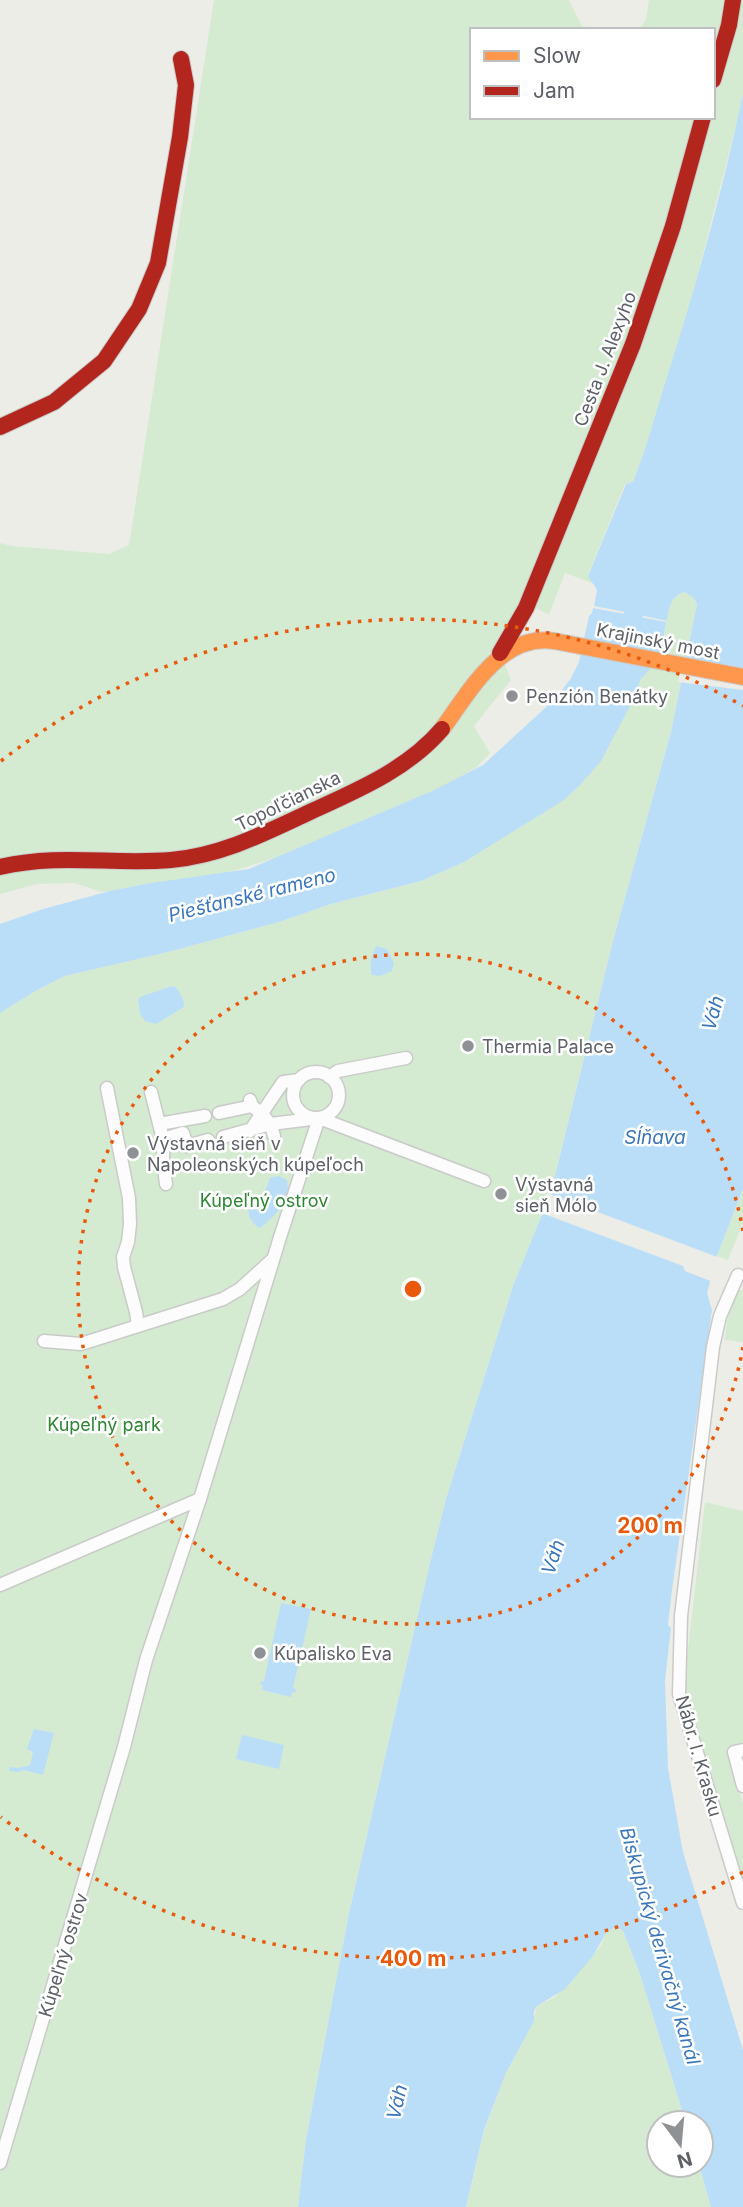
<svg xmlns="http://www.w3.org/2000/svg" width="743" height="2207" viewBox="0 0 743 2207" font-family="Inter,sans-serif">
<rect width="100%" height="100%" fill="#edede8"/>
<path fill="#d4ebd2" d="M214 0H569L584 30H472V117H713V30H639L646 19 649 0H743V94L738 118 692 297 647 448 633 482 625 484 588 575 595 584 565 573 549 615 527 603 500 651 511 680 474 726 490 753 477 767 407 808 334 839 202 881 102 892 74 883 37 884 0 894V543L12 546 109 554 129 545Z
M684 592 693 597 697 604 671 732 613 941 551 1192 513 1286 446 1499 429 1567 349 1913 306 2139 298 2207H0V1013L39 989 65 976 168 952 279 922 331 904 421 881 464 862 488 846 631 704C634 696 637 686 642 678 650 666 660 655 664 640 667 623 664 599 684 592Z
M743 1189V1223L728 1260 717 1256Z
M740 1290H743V1342L725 1340V1337L730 1301Z
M705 1502 743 1511V1741L729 1759 743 1803V1903L683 1692Z
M618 1928 623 1931 639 1971 686 2123H659V2165H699L711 2207H466L484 2131 506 2073 533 2021 537 2006 555 1997 600 1947 606 1933 612 1929Z"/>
<path fill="#bbdef8" d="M743 94V1189L717 1256 707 1293 712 1310 672 1590 668 1625 671 1628 665 1681 668 1768 683 1852 743 2050V2207H711L699 2165H701V2123H686L639 1971 623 1931 618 1928 612 1929 606 1933 593 1956 565 1989 537 2006 534 2011V2021L506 2073 484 2130 466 2207H298L306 2139 349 1913 429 1567 446 1499 513 1286 551 1192 613 941 671 732 697 604 693 597 684 592C670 597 669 608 667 621L635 614V597L630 598 625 612 594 606 597 590 588 576 626 484 633 482C647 447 656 411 668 374 697 282 723 189 743 94Z
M593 608 625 614 627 620 630 621 635 616 666 622 663 643 651 668 641 679 631 704 601 761 581 784 564 800 464 862 421 881 331 904 279 922 168 952 65 976 39 989 0 1013V924L43 909 110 891 151 883 249 869 432 791 483 765 555 699 571 678 579 662 589 616 592 613Z
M376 946 387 949 394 963 392 971 380 976 372 975C369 964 371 956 376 946Z
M172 986 176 987C180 993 184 999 184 1007L156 1024 145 1021 140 1014 138 1000 140 997Z
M278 1176 287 1180C288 1186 289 1191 285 1197L278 1196C279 1200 282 1203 281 1207 280 1210 263 1227 259 1228 252 1223 247 1216 249 1207L261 1202 270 1178Z
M281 1603 311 1609 293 1688 296 1689 295 1693 292 1692 291 1697 262 1690 263 1685H260L261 1681H264Z
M34 1729 54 1733 43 1775 24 1770 19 1772 9 1771 10 1767 18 1768 30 1765 33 1752 27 1749Z
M242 1735 284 1745 279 1769 236 1759Z"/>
<path fill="#edede8" d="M683 660 743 671V690L678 682Z
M547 1193 720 1258 713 1282 685 1271 683 1266 539 1212Z"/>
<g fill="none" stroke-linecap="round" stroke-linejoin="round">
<path stroke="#bbdef8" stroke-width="19" d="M628 644 639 584"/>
<defs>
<path id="street" d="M293 1095a23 23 0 1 1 46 0a23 23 0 1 1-46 0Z
M329 1077 338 1071 406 1058
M107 1088 129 1198 130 1224 128 1242 123 1257 124 1267 136 1312 138 1326
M151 1092 163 1139V1160L166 1184
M250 1100 252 1106C264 1115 271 1122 274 1136
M219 1113 252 1106
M159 1124 205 1116
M250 1131 283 1082 299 1080
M223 1137 271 1124 319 1118 484 1181
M163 1139 183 1133 187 1146 208 1140
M738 1275 720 1316 713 1347 681 1616 679 1694 743 1903
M44 1341 81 1344 223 1299 240 1289 273 1259
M0 1585 200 1499
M743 1750 734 1752 743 1786
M0 2163 124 1747 146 1660 200 1499 281 1234 319 1118"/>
<path id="slow" d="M442 729C469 693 500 633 554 641L743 677"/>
<path id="jam" d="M713 80 729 25 733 0
M0 427 54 402 104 361 139 309 158 263 180 137 186 85 181 59
M500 653 526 608 633 344 673 226 703 117
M0 867C61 853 111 865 171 860 223 855 265 833 312 811 358 790 408 769 442 729"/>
</defs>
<use href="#street" stroke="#cacac9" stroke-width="15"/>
<use href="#slow" stroke="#cacbca" stroke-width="18"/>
<use href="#jam" stroke="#cacbca" stroke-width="18"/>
<use href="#street" stroke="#fcfcfc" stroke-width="12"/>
<use href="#slow" stroke="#ff974d" stroke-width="16"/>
<use href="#jam" stroke="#b3261e" stroke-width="16"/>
</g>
<g fill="none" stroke="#e8590c" stroke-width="3.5" stroke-dasharray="3.5 7">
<path d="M743 1347A335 335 0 1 1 743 1231"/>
<path d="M743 1872A670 670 0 0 1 1 1817M1 761A670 670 0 0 1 743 706"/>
</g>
<g fill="#8f9294" stroke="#fff" stroke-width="2.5">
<circle cx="512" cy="696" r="7"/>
<circle cx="468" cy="1046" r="7"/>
<circle cx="133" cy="1153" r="7"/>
<circle cx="501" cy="1194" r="7"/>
<circle cx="260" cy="1653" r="7"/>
</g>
<g text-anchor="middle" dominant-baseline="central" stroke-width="5" stroke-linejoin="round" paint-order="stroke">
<g font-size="18" fill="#5d6167" stroke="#fff">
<text transform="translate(605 359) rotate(-69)">Cesta J. Alexyho</text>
<text transform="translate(658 641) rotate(11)">Krajinský most</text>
<text transform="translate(288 801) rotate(-26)">Topoľčianska</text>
<text transform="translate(699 1756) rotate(74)">Nábr. I. Krasku</text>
<text transform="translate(63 1955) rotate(-73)">Kúpeľný ostrov</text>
</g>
<g font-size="18" fill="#5d6167" stroke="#fff" text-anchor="start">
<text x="526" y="696">Penzión Benátky</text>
<text x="482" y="1046">Thermia Palace</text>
<text x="147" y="1143">Výstavná sieň v<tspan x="147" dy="21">Napoleonských kúpeľoch</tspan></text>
<text x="515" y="1184">Výstavná<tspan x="515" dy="21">sieň Mólo</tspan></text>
<text x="274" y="1653">Kúpalisko Eva</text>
</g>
<g font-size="18" fill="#2e8533" stroke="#fff">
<text x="264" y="1200">Kúpeľný ostrov</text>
<text x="104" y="1424">Kúpeľný park</text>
</g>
<g font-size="19" font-style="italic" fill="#3a76ba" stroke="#fff">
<text transform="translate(252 895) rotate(-14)">Piešťanské rameno</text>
<text transform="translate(713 1013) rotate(-74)">Váh</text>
<text x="655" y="1137">Sĺňava</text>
<text transform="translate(553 1557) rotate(-72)">Váh</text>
<text transform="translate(660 1946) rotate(74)">Biskupický derivačný kanál</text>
<text transform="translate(397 2102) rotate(-77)">Váh</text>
</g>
</g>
<circle cx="413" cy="1289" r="10" fill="#e8590c" stroke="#fff" stroke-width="3.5"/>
<g font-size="21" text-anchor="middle" font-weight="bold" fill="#e8590c" stroke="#fff" stroke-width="5" stroke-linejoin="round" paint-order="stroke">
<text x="650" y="1533">200 m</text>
<text x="413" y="1966">400 m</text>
</g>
<rect x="470" y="28" width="245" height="91" fill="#ffffff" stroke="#bec0c2" stroke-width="2"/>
<rect x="484" y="51" width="35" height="10" fill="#ff974d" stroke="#bec0c2" stroke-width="2"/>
<text x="533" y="63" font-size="21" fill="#5d6167">Slow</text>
<rect x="484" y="86" width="35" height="10" fill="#b3261e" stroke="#bec0c2" stroke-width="2"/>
<text x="533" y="98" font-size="21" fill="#5d6167">Jam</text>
<g transform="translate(680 2144) rotate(164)"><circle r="33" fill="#ffffff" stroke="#bec0c2" stroke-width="2"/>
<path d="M0-5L12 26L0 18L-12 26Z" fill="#8f9294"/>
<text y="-10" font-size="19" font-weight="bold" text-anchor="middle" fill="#5d6167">N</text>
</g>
</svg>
